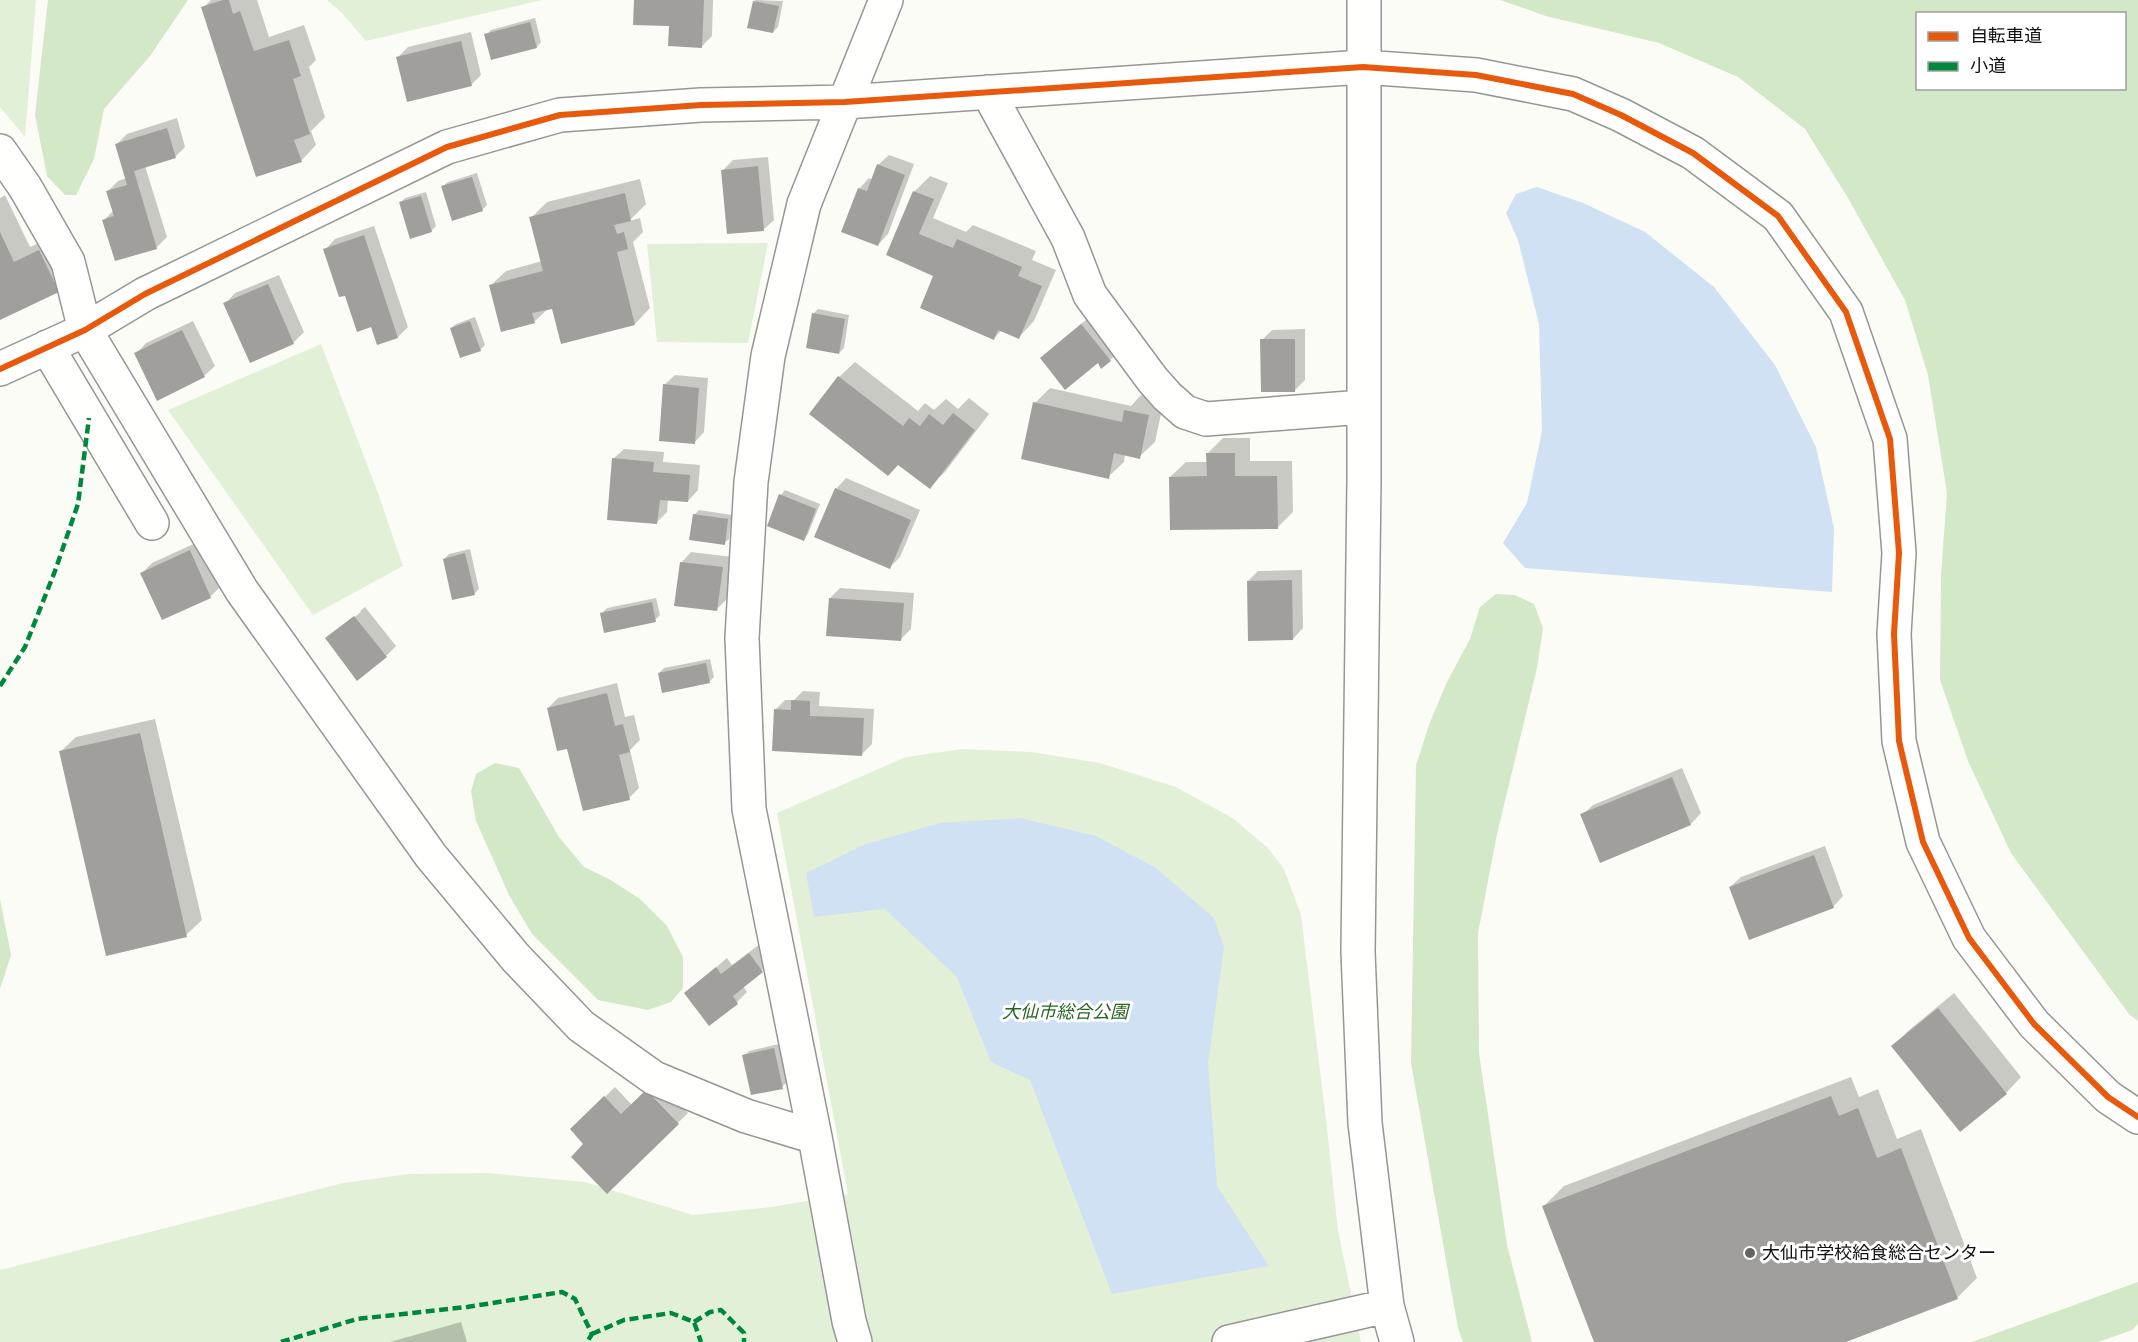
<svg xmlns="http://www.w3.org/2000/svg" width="2138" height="1342" font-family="Lora,'Noto Sans JP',serif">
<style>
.green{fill:#e3f0d8}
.forest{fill:#d2e8c7;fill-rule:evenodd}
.water{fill:#cfe1f3}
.shadow{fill:#0003}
.building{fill:#a09f9b}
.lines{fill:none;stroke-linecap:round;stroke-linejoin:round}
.minor-casing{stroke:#969694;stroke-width:36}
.minor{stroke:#fffffe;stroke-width:33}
.quiet{stroke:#00873e;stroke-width:4.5;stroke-dasharray:9 4.5;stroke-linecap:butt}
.cycleway-casing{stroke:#fff;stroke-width:10}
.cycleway{stroke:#e8590c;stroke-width:6}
.poi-dot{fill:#636360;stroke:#fff;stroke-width:2}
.labels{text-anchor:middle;stroke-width:6;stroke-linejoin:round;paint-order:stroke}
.park-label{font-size:18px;font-style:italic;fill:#286424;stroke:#fff}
.poi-label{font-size:18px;fill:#101010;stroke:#fff;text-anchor:start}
</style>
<rect width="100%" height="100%" fill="#fcfcf6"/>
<path class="green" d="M 0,0 L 36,0 L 25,137 L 0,107 Z
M 327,0 L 542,0 L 366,41 L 342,13 Z
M 768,243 L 748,343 L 657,342 L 647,244 Z
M 321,344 L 378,493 L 403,566 L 313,615 L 168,410 Z
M 963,749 L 1031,752 L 1100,763 L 1176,787 L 1234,819 L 1268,848 L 1284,869 L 1301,915 L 1327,1128 L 1338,1231 L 1361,1342 L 0,1342 L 0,1270 L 343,1183 L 409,1174 L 487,1173 L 585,1182 L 693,1215 L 771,1207 L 848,1194 L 777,813 L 906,757 Z"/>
<path class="forest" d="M 48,0 L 188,0 L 150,56 L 104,109 L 94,159 L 76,195 L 65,195 L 47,176 L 35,115 Z
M 1500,0 L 2138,0 L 2138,1021 L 2129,1014 L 2011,853 L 1968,761 L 1940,680 L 1941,575 L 1947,493 L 1928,375 L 1905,300 L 1848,198 L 1805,129 L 1738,77 L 1659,43 L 1546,16 ZM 1918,14 L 2124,14 L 2124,88 L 1918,88 Z
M 1496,594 L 1515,595 L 1534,604 L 1543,628 L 1537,668 L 1497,834 L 1478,933 L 1479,1053 L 1507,1245 L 1532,1342 L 1463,1342 L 1458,1328 L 1411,1063 L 1416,765 L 1429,725 L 1446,684 L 1470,639 L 1480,607 Z
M 495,763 L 519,768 L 559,837 L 584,867 L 609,879 L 640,899 L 667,926 L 683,957 L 683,988 L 671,1002 L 648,1010 L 598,1000 L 532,934 L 509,895 L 476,821 L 471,791 L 476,774 Z
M 0,899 L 11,955 L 0,989 Z
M 2138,1282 L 2138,1324 L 2132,1330 L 2098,1342 L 1972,1342 Z"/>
<path class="water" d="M 1537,187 L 1583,203 L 1645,232 L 1714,287 L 1775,365 L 1816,447 L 1834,528 L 1832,592 L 1525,568 L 1503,543 L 1527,503 L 1542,431 L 1539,324 L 1518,240 L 1506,213 L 1516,194 Z
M 1020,818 L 1096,836 L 1156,868 L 1214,918 L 1224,947 L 1208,1063 L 1217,1186 L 1269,1266 L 1112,1294 L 1030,1080 L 991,1062 L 957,977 L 885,909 L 814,917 L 806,873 L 866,844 L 940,823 Z"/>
<path class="shadow" d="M 211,0 L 257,0 L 269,37 L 304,25 L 316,60 L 309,67 L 325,117 L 311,131 L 316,145 L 301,161 L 203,8 Z
M 635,0 L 713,0 L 712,36 L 702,46 Z
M 756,0 L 783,1 L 778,27 L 773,32 L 754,1 Z
M 535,18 L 541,42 L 537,47 L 486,35 L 491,30 Z
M 471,32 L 481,75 L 471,85 L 397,58 L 408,47 Z
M 177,118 L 185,147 L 175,157 L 145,166 L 167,237 L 156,248 L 104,220 L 114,210 L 108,191 L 118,181 L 127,178 L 117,144 L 127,134 Z
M 889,155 L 914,164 L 888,234 L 878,245 L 859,189 L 869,178 L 873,180 L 878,165 Z
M 768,157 L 774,220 L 763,230 L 723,170 L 733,160 Z
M 477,173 L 487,205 L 482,210 L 443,186 L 448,182 Z
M 930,176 L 948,183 L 933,218 L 966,232 L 973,225 L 1036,251 L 1032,260 L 1056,270 L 1034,321 L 1019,337 L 1002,330 L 994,338 L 935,275 L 888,255 L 914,192 Z
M 640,179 L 646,204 L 629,221 L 640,218 L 643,232 L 633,242 L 650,308 L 635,324 L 553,307 L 549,308 L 534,322 L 490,286 L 506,271 L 542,261 L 531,218 L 547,202 Z
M 426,192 L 436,226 L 431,231 L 400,203 L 405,198 Z
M 5,195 L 30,247 L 54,236 L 58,291 L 0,319 L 0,198 Z
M 374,226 L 408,327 L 398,337 L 372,325 L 346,294 L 325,250 L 335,239 Z
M 279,275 L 304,332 L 293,343 L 225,304 L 235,293 Z
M 818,309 L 849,315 L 844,348 L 839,353 L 813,314 Z
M 1092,315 L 1121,350 L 1102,367 L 1099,360 L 1052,348 Z
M 475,317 L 485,345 L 480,350 L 451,328 L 456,324 Z
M 193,321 L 215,366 L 204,376 L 158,399 L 136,354 L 146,343 Z
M 1305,329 L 1305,380 L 1295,390 L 1262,340 L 1272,330 Z
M 855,362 L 918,411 L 925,403 L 934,410 L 946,399 L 958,409 L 969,398 L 989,414 L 945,472 L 929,487 L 839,377 Z
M 675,375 L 708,378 L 704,432 L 694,443 L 664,385 Z
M 1050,388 L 1131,406 L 1141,395 L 1164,400 L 1155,442 L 1139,457 L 1125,454 L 1124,462 L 1108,477 L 1035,403 Z
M 1223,438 L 1250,438 L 1250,461 L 1292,461 L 1293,512 L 1277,528 L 1170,477 L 1186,462 L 1208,462 L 1207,454 Z
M 624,449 L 664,452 L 663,462 L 700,465 L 698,490 L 688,501 L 668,499 L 667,512 L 657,522 L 613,459 Z
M 846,478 L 920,510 L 900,557 L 890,567 L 836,489 Z
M 785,490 L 820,504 L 808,534 L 804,539 L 781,495 Z
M 699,510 L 732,515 L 729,539 L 724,543 L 694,515 Z
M 200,541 L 221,586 L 210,597 L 163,618 L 142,573 L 152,563 Z
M 470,549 L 479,589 L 475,593 L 454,598 L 444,559 L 449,554 Z
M 691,552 L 732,557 L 727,599 L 717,609 L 681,563 Z
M 1302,570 L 1303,628 L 1293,639 L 1248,581 L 1258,571 Z
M 840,588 L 914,593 L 911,629 L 901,639 L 830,598 Z
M 656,598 L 660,615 L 655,620 L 602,613 L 607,608 Z
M 365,607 L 396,646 L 386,656 L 327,639 L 336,630 L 336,632 L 361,612 L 360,611 Z
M 710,659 L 714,677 L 709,682 L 659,673 L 664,668 Z
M 617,683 L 625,717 L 634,715 L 640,740 L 630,750 L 639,788 L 629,798 L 568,747 L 548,708 L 558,698 Z
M 803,691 L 820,692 L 819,706 L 874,709 L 872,744 L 862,754 L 775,710 L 785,700 L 794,700 Z
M 155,719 L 202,920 L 186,935 L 60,752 L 76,737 Z
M 1682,768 L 1701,813 L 1691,824 L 1601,861 L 1582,815 L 1593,805 Z
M 1825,846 L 1843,896 L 1833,907 L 1730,887 L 1741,877 Z
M 760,944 L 772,961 L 743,986 L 747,992 L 737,1002 L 709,1024 L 686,993 L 727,958 L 732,965 Z
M 1954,993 L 2021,1077 L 2006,1093 L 1893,1046 L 1908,1031 Z
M 779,1044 L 787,1082 L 782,1087 L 744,1056 L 749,1051 Z
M 1851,1077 L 1859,1097 L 1878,1089 L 1897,1139 L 1921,1129 L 1977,1278 L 1957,1298 L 1842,1342 L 1596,1342 L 1544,1206 L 1564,1186 Z
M 657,1081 L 688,1113 L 607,1192 L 585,1144 L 572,1130 L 615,1087 L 632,1105 Z
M 461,1322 L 467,1342 L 390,1342 Z"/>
<path class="building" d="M 223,0 L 229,0 L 233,14 L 240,11 L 254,51 L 289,40 L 301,76 L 293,79 L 310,134 L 294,140 L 302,162 L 256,177 L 201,7 Z
M 634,0 L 704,0 L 702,48 L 668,46 L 669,26 L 633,25 Z
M 753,1 L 779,6 L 773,33 L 747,28 Z
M 530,22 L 537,48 L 491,60 L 484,34 Z
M 461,41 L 472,86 L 407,102 L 396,57 Z
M 167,128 L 176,158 L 134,171 L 157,249 L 115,261 L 102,220 L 114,216 L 106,191 L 127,185 L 115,144 Z
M 877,164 L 905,175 L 878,246 L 841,232 L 858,188 L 867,191 Z
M 758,166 L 764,231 L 727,234 L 721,170 Z
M 472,177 L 483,211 L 452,221 L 441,186 Z
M 913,191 L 934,199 L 919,234 L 953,248 L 957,239 L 1022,267 L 1018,276 L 1042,286 L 1019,339 L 998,330 L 994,340 L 920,308 L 933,276 L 886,255 Z
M 625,193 L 631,221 L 614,225 L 617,234 L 624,232 L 628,249 L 617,252 L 635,325 L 561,344 L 552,309 L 532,313 L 535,323 L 501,332 L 489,285 L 543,271 L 529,217 Z
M 421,196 L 432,232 L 410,239 L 399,202 Z
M 0,232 L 14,262 L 39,250 L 59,292 L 0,320 Z
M 364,235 L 398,338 L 377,345 L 371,327 L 357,332 L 345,296 L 339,297 L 323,249 Z
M 268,284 L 294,344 L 250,363 L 223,303 Z
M 812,313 L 845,319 L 839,354 L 806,348 Z
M 470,321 L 481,351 L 460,358 L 450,328 Z
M 1081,324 L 1111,361 L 1101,369 L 1098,363 L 1065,390 L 1040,358 Z
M 182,330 L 205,377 L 157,401 L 134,353 Z
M 1260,339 L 1295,339 L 1295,392 L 1261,392 Z
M 838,376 L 903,426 L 909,418 L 920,426 L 929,414 L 943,425 L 953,413 L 975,430 L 930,489 L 898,465 L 888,476 L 809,414 Z
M 663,384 L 699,388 L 695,444 L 659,441 Z
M 1033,402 L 1122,422 L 1124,410 L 1149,415 L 1140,459 L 1114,453 L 1109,479 L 1021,459 Z
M 1206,453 L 1235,453 L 1235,476 L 1277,476 L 1278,529 L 1170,530 L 1169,477 L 1207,476 Z
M 612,458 L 654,462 L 653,472 L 690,475 L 688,502 L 660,500 L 657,524 L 607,520 Z
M 835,488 L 911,520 L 890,569 L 814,537 Z
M 779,494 L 816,509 L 804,541 L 767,526 Z
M 693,514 L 728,519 L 725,545 L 689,540 Z
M 190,550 L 211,598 L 162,620 L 140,573 Z
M 465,553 L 475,595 L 452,600 L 443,559 Z
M 680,562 L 723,567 L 717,611 L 674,606 Z
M 1292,580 L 1293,640 L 1248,641 L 1247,581 Z
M 829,598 L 904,603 L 901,641 L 826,636 Z
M 652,602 L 656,622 L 604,633 L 600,613 Z
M 354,616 L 387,657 L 357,681 L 325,638 Z
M 706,663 L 710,683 L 662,693 L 658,673 Z
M 607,693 L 615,726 L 623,724 L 630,752 L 619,755 L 630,800 L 583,811 L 567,749 L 557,751 L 547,708 Z
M 791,700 L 810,701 L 810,716 L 864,718 L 862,756 L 772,751 L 774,709 L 791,710 Z
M 140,733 L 187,937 L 106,956 L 59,751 Z
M 1672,777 L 1691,825 L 1600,863 L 1580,814 Z
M 1814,855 L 1834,908 L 1749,940 L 1729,887 Z
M 749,953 L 763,972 L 733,996 L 738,1004 L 709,1026 L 684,993 L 716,967 L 721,974 Z
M 1938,1008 L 2007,1094 L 1960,1132 L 1891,1046 Z
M 774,1048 L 783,1089 L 751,1095 L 742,1055 Z
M 646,1090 L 679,1124 L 607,1194 L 571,1157 L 583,1144 L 570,1129 L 604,1096 L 621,1114 Z
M 1831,1096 L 1839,1116 L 1858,1108 L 1877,1158 L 1901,1148 L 1958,1299 L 1846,1342 L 1594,1342 L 1542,1206 Z"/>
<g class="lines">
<defs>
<path id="minor" d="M 1364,0 L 1364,480 L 1358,952 L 1365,1123 L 1387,1306 L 1397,1342
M 988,92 L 1068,238 L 1090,295 L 1152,379 L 1167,396 L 1185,412 L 1206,419 L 1363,407
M 0,151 L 25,187 L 68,262 L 85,330 L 242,591 L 431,856 L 516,958 L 581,1026 L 654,1078 L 746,1116 L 815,1137
M 47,347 L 152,523
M 0,369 L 85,330 L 145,294 L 447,147 L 560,115 L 701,105 L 845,102 L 1363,67 L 1476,75 L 1573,94 L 1621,115 L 1693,153 L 1778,216 L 1846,312 L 1890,439 L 1899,553 L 1894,634 L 1899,741 L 1923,842 L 1969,938 L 2034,1024 L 2108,1097 L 2138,1117
M 855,1342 L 849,1321 L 815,1137 L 749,809 L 742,638 L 751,482 L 768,356 L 804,204 L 886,0
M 1229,1342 L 1387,1306"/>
</defs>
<use href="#minor" class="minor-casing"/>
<use href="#minor" class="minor"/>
<path class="quiet" d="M 0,686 L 25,647 L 55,571 L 78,504 L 89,418
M 694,1322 L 710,1312 L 721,1310 L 744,1333 L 744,1342
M 592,1334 L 624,1320 L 671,1313 L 694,1322 L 701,1342
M 281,1342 L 357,1319 L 467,1307 L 562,1292 L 575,1299 L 592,1334 L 587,1342"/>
<defs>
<path id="cycleway" d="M 0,369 L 85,330 L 145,294 L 447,147 L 560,115 L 701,105 L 845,102 L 1363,67 L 1476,75 L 1573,94 L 1621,115 L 1693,153 L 1778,216 L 1846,312 L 1890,439 L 1899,553 L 1894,634 L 1899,741 L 1923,842 L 1969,938 L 2034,1024 L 2108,1097 L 2138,1117"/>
</defs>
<use href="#cycleway" class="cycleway-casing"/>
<use href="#cycleway" class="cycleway"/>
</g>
<circle class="poi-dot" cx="1750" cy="1253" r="6"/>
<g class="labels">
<g class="park-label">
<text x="1065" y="1018">大仙市総合公園</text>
</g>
<g class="poi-label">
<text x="1762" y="1259">大仙市学校給食総合センター</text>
</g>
</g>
<rect x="1916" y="12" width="210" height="78" fill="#ffffff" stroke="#9f9f9f" stroke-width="1.5"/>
<rect x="1928" y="32" width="30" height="9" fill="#e8590c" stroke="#9f9f9f" stroke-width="1.5"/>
<text x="1970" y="42" font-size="18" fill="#101010">自転車道</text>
<rect x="1928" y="62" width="30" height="9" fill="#00873e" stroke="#9f9f9f" stroke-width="1.5"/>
<text x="1970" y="72" font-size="18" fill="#101010">小道</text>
</svg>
